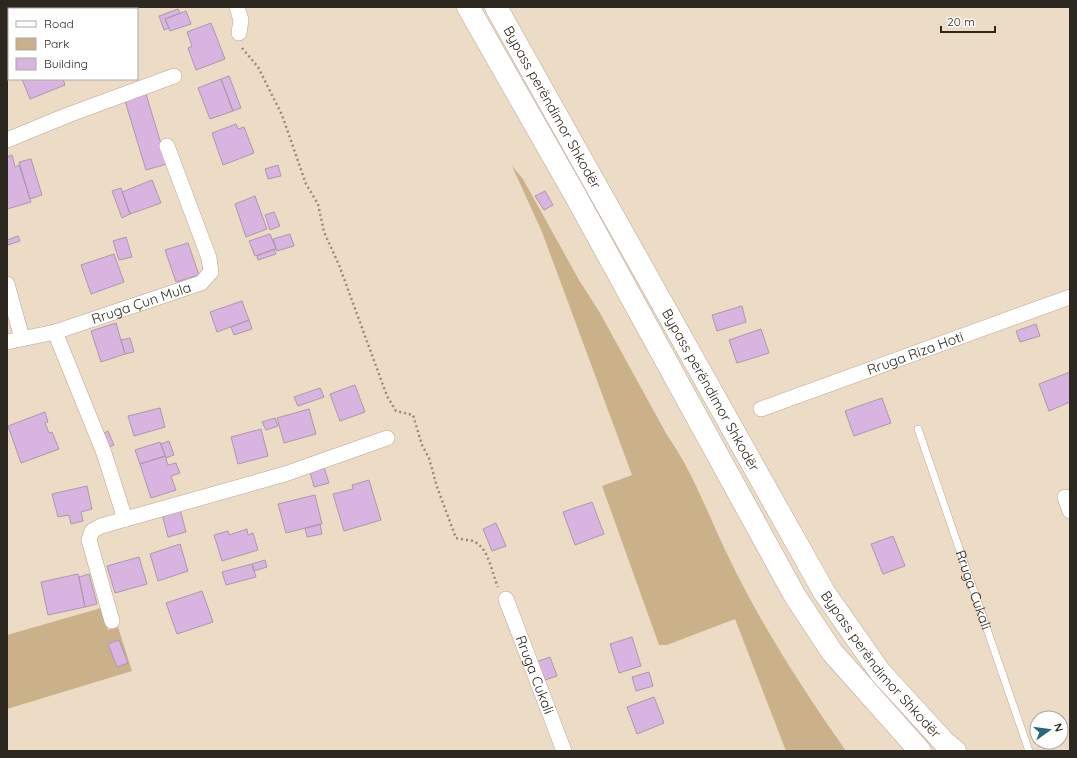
<svg xmlns="http://www.w3.org/2000/svg" width="1077" height="758" font-family="Quicksand,sans-serif">
<style>
.green{fill:#cbb18a}
.building{fill:#dab4e0;stroke:#aa98ac}
.lines{fill:none;stroke-linecap:round;stroke-linejoin:round}
.service-casing{stroke:#b6a791;stroke-width:8}
.minor-casing{stroke:#b6a791;stroke-width:16}
.trunk-casing{stroke:#b6a791;stroke-width:23}
.path{stroke:#968b7b;stroke-width:2.5;stroke-dasharray:2 3;stroke-linecap:butt}
.service{stroke:#fff;stroke-width:7}
.minor{stroke:#fff;stroke-width:15}
.trunk{stroke:#fff;stroke-width:22}
.labels{text-anchor:middle;stroke-width:4;stroke-linejoin:round;paint-order:stroke}
.street-label{font-size:14px;fill:#2d281f;stroke:#fff}
</style>
<rect width="100%" height="100%" fill="#ecdcc6"/>
<path class="green" d="M 512,166 L 523,179 L 579,280 L 600,313 L 667,435 C 694,473 710,520 731,562 C 763,628 804,691 846,751 L 786,751 L 735,619 L 667,645 L 659,645 L 602,486 L 632,475 L 542,232 Z
M 101,608 L 108,630 L 118,627 L 132,671 L 7,709 L 7,635 Z"/>
<path class="building" d="M 178,9 L 180,13 L 165,19 L 169,28 L 164,30 L 159,16 Z
M 186,11 L 191,24 L 170,31 L 165,19 Z
M 211,23 L 225,59 L 196,70 L 188,48 L 192,46 L 187,32 Z
M 229,76 L 241,108 L 233,111 L 221,79 Z
M 22,79 L 63,79 L 65,85 L 30,99 Z
M 221,79 L 233,111 L 210,119 L 198,88 Z
M 146,94 L 167,164 L 146,170 L 125,101 Z
M 236,124 L 238,129 L 244,127 L 254,153 L 223,165 L 212,133 Z
M 12,155 L 15,167 L 19,165 L 31,202 L 7,209 L 7,157 Z
M 31,159 L 42,195 L 30,199 L 19,162 Z
M 278,165 L 281,176 L 268,179 L 265,169 Z
M 152,180 L 161,203 L 130,214 L 122,192 Z
M 121,188 L 130,214 L 122,218 L 112,191 Z
M 545,191 L 553,205 L 544,210 L 535,196 Z
M 255,196 L 267,229 L 246,237 L 235,204 Z
M 274,212 L 280,226 L 270,230 L 265,215 Z
M 270,234 L 276,249 L 255,256 L 249,241 Z
M 290,234 L 294,246 L 277,251 L 273,239 Z
M 18,236 L 20,241 L 8,245 L 7,240 Z
M 126,237 L 132,257 L 119,260 L 113,241 Z
M 188,243 L 199,275 L 176,282 L 165,250 Z
M 274,249 L 276,254 L 258,260 L 257,256 Z
M 114,254 L 124,282 L 91,294 L 81,265 Z
M 242,301 L 249,320 L 217,332 L 210,312 Z
M 742,306 L 746,322 L 717,331 L 712,315 Z
M 249,320 L 252,329 L 234,335 L 231,327 Z
M 116,323 L 125,354 L 101,362 L 91,331 Z
M 1036,324 L 1040,336 L 1020,342 L 1016,331 Z
M 761,329 L 769,353 L 737,363 L 729,340 Z
M 130,338 L 134,352 L 125,354 L 121,340 Z
M 1070,372 L 1070,402 L 1049,411 L 1039,384 Z
M 355,385 L 365,412 L 340,421 L 330,394 Z
M 320,388 L 324,397 L 298,406 L 294,397 Z
M 882,398 L 891,423 L 854,436 L 845,411 Z
M 160,408 L 165,427 L 134,436 L 128,416 Z
M 309,409 L 316,434 L 284,443 L 277,418 Z
M 45,412 L 48,422 L 45,423 L 49,433 L 52,432 L 59,449 L 21,463 L 8,426 Z
M 275,418 L 278,426 L 266,430 L 262,422 Z
M 261,429 L 268,456 L 238,464 L 231,437 Z
M 108,431 L 114,445 L 104,449 L 98,436 Z
M 169,441 L 174,455 L 166,458 L 161,444 Z
M 160,442 L 165,456 L 140,464 L 135,450 Z
M 165,456 L 168,465 L 176,463 L 180,473 L 171,476 L 176,490 L 151,498 L 140,464 Z
M 323,464 L 329,483 L 314,487 L 309,468 Z
M 369,480 L 381,520 L 344,531 L 333,494 L 353,489 L 352,485 Z
M 87,486 L 92,509 L 81,512 L 83,521 L 71,524 L 69,515 L 58,517 L 52,494 Z
M 315,495 L 322,524 L 286,533 L 278,504 Z
M 592,502 L 604,534 L 575,545 L 563,512 Z
M 180,509 L 186,532 L 168,537 L 162,514 Z
M 496,523 L 506,546 L 492,551 L 483,529 Z
M 320,524 L 322,534 L 307,537 L 305,528 Z
M 247,529 L 248,535 L 253,533 L 258,550 L 222,561 L 214,535 L 228,531 L 229,535 Z
M 893,536 L 905,566 L 883,574 L 871,544 Z
M 180,544 L 188,571 L 158,581 L 150,554 Z
M 139,557 L 147,584 L 115,593 L 107,566 Z
M 265,560 L 267,567 L 254,571 L 252,564 Z
M 252,564 L 256,577 L 226,585 L 222,572 Z
M 78,574 L 85,607 L 48,615 L 41,582 Z
M 89,574 L 97,604 L 85,607 L 79,577 Z
M 202,591 L 213,622 L 177,634 L 166,603 Z
M 632,637 L 641,666 L 619,673 L 610,644 Z
M 119,640 L 128,663 L 117,667 L 108,644 Z
M 550,657 L 557,676 L 542,681 L 536,662 Z
M 649,672 L 653,686 L 636,691 L 632,677 Z
M 654,697 L 664,723 L 637,734 L 627,707 Z"/>
<g class="lines">
<defs>
<g id="service">
<path id="s1" d="M 918,429 L 1029,751"/>
</g>
<g id="minor">
<path d="M 237,7 L 241,20 L 239,33"/>
<path d="M 7,140 L 68,115 L 174,76"/>
<path d="M 7,284 L 22,338"/>
<path d="M 55,332 L 104,453 L 125,519"/>
<path id="s2" d="M 7,342 L 55,332 L 201,283 L 211,272 L 209,258 L 167,146"/>
<path id="s3" d="M 761,409 L 1070,297"/>
<path d="M 1065,497 L 1070,511"/>
<path id="s4" d="M 506,599 L 564,751"/>
<path d="M 112,621 L 89,540 L 92,531 L 101,526 L 285,474 L 387,438"/>
</g>
<g id="trunk">
<path d="M 468,7 L 574,193 L 795,596 L 832,652 L 920,751"/>
<path id="s5" d="M 496,7 L 824,592 L 880,672 L 944,742 L 955,751"/>
</g>
</defs>
<use href="#service" class="service-casing"/>
<use href="#minor" class="minor-casing"/>
<use href="#trunk" class="trunk-casing"/>
<path class="path" d="M 242,48 L 258,67 L 282,115 L 306,184 L 318,204 L 324,232 L 339,265 L 387,396 L 396,411 L 413,415 L 422,445 L 429,458 L 437,487 L 456,538 C 462,540 470,539 475,542 C 489,549 492,574 498,587"/>
<use href="#service" class="service"/>
<use href="#minor" class="minor"/>
<use href="#trunk" class="trunk"/>
</g>
<g class="labels">
<g class="street-label">
<text dy="5" stroke="none"><textPath href="#s5" startOffset="115">Bypass perëndimor Shkodër</textPath></text>
<text dy="5" stroke="none"><textPath href="#s2" startOffset="140">Rruga Çun Mula</textPath></text>
<text dy="5" stroke="none"><textPath href="#s3" startOffset="164">Rruga Riza Hoti</textPath></text>
<text dy="5" stroke="none"><textPath href="#s5" startOffset="439">Bypass perëndimor Shkodër</textPath></text>
<text dy="5" stroke="none"><textPath href="#s1" startOffset="170">Rruga Cukali</textPath></text>
<text dy="5" stroke="none"><textPath href="#s5" startOffset="763">Bypass perëndimor Shkodër</textPath></text>
<text dy="5" stroke="none"><textPath href="#s4" startOffset="81">Rruga Cukali</textPath></text>
</g>
</g>
<rect width="1077" height="758" fill="none" stroke="#2d281f" stroke-width="16"/>
<rect x="8" y="8" width="130" height="72" fill="#ffffff" stroke="#aba9a5"/>
<rect x="16" y="21" width="20" height="6" fill="#ffffff" stroke="#aba9a5"/>
<text x="44" y="28" font-size="12" fill="#2d281f">Road</text>
<rect x="16" y="38" width="20" height="12" fill="#cbb18a" stroke="#aba9a5"/>
<text x="44" y="48" font-size="12" fill="#2d281f">Park</text>
<rect x="16" y="58" width="20" height="12" fill="#dab4e0" stroke="#aba9a5"/>
<text x="44" y="68" font-size="12" fill="#2d281f">Building</text>
<g transform="translate(1049 730) rotate(76)"><circle r="19" fill="#ffffff" stroke="#aba9a5"/>
<path d="M0-3L7 15L0 10L-7 15Z" fill="#26687b"/>
<text y="-6" font-size="11" font-weight="bold" text-anchor="middle" fill="#2d281f">N</text>
</g>
<path d="M941 26v6h54v-6" fill="none" stroke="#2d281f" stroke-width="2"/>
<text x="947" y="26" font-size="12" fill="#2d281f" stroke="#ffffff" stroke-width="3" paint-order="stroke">20 m</text>
</svg>
